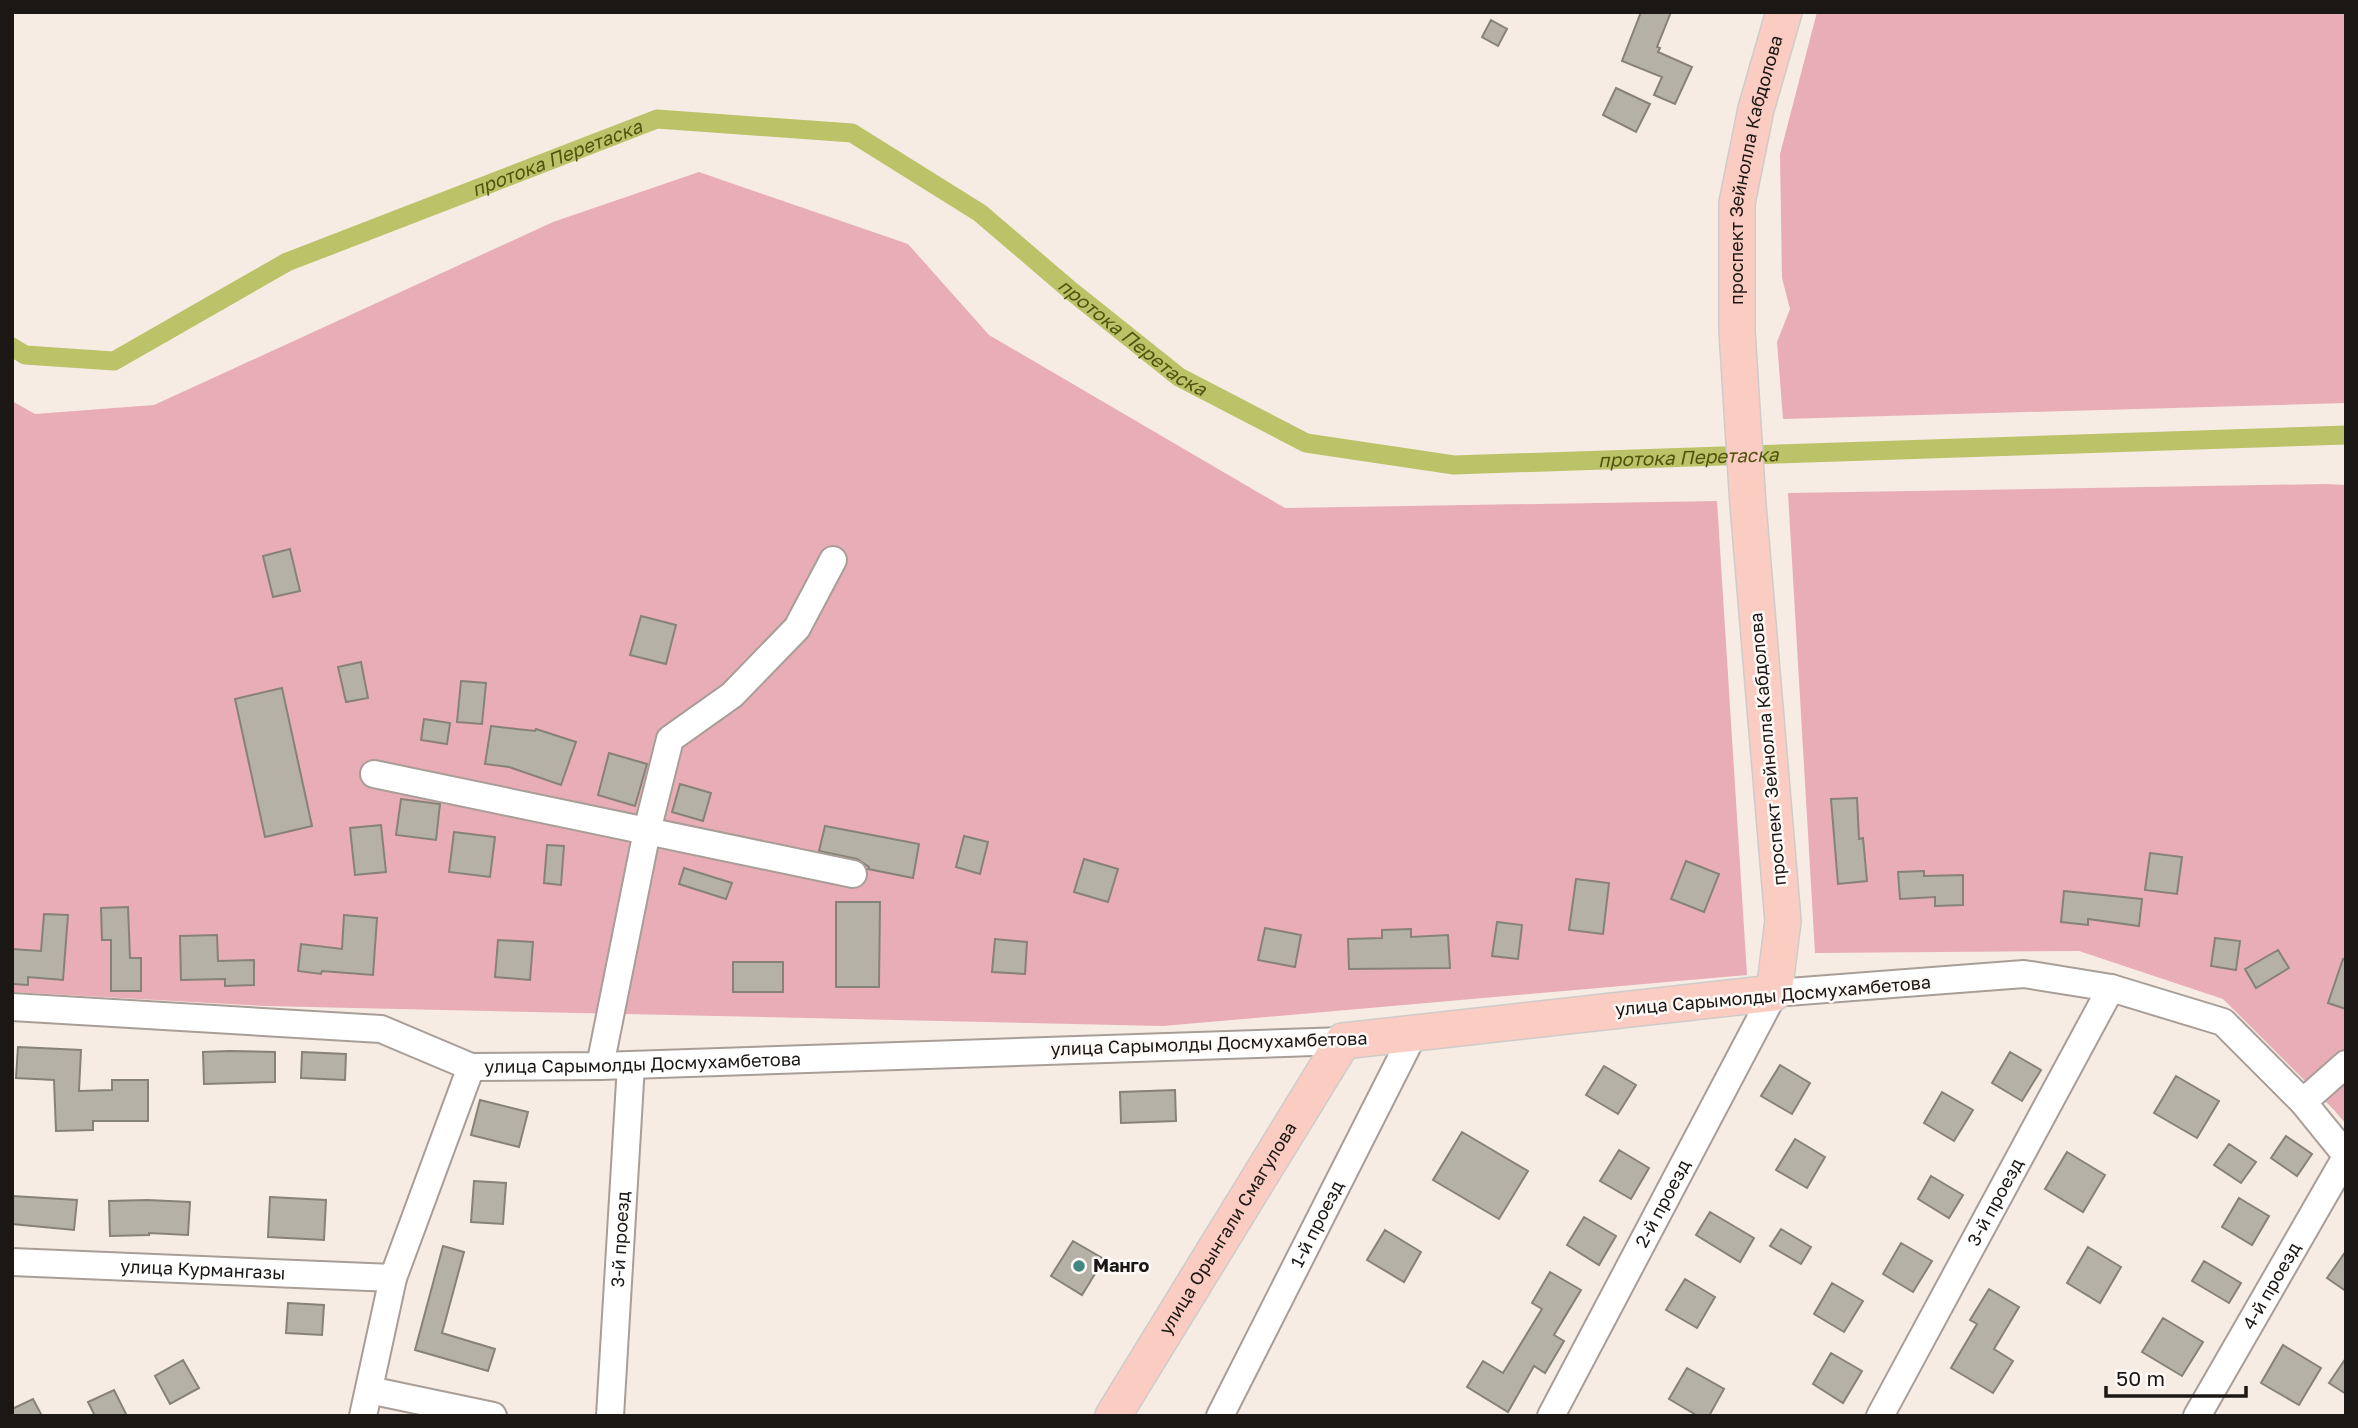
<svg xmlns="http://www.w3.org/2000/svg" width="2358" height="1428" font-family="'Golos Text',sans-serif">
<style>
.green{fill:#e9adb7}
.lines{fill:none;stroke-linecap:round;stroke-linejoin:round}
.canal{stroke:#bbc267;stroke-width:19}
.building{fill:#b6b1a7;stroke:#878278;stroke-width:2}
.minor-casing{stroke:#a89e97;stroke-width:30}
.major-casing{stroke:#cdcccb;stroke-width:38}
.minor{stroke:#fff;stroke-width:26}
.major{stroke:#fbccc1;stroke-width:35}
.poi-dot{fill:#408783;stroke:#fffaf7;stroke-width:2.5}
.labels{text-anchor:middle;stroke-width:5;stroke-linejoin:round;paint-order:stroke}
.street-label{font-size:18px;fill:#1b1714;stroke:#fffaf7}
.poi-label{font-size:18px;font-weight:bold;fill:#1b1714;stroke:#fffaf7;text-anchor:start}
.water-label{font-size:19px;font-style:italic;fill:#50530e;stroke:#fffaf7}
</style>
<rect width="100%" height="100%" fill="#f6ece4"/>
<path class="green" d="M 1817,12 L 2346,12 L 2346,403 L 1783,419 L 1777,342 L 1790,309 L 1782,278 L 1780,154 Z
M 699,172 L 908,244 L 989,335 L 1285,508 L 1717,501 L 1747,975 L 1163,1026 L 265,1006 L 12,992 L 12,401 L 35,414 L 154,405 L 553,222 Z
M 2325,484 L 2346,485 L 2346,1124 L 2334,1110 L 2223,999 L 2079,951 L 1815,953 L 1788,493 Z"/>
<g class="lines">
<path class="canal" id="s1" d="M 12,347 L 25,355 L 114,361 L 287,262 L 657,119 L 852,133 L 980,213 L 1070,290 L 1179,377 L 1306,443 L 1454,465 L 2346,435"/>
</g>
<path class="building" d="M 1641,12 L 1671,12 L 1657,47 L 1660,48 L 1658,52 L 1692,67 L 1675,104 L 1654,95 L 1662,77 L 1622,61 Z
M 1491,20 L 1507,29 L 1498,46 L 1482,37 Z
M 1616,88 L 1650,104 L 1636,132 L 1603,115 Z
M 290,549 L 300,591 L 273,597 L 263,556 Z
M 641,616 L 676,625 L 666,664 L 630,655 Z
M 361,662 L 368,698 L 346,702 L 338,667 Z
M 461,681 L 486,683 L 482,724 L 457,722 Z
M 282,688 L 312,826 L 265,837 L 235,699 Z
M 424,719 L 450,723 L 447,744 L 421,740 Z
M 491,726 L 535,731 L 536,729 L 576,742 L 561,785 L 509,767 L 485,764 Z
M 609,753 L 647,764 L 635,806 L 598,795 Z
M 680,784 L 711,793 L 703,821 L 672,812 Z
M 1857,798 L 1859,839 L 1863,838 L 1867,881 L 1838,884 L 1831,799 Z
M 401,799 L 440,804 L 436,840 L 396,835 Z
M 381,825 L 386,872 L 355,875 L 350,828 Z
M 825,826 L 919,844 L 913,878 L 868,869 L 869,867 L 857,859 L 819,851 Z
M 454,832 L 495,837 L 490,877 L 449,872 Z
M 964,836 L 988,842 L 980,874 L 956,867 Z
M 547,845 L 564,846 L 561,885 L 544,883 Z
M 2150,853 L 2182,857 L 2177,894 L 2145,890 Z
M 1084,859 L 1118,869 L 1108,902 L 1074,892 Z
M 1686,861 L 1719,874 L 1704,912 L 1671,899 Z
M 684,868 L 732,883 L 726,899 L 679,884 Z
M 1924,871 L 1924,876 L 1963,875 L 1963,905 L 1935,906 L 1935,897 L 1900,899 L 1898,872 Z
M 1576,879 L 1609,883 L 1603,934 L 1569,930 Z
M 2064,891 L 2142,899 L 2139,926 L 2088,919 L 2088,925 L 2061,922 Z
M 836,902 L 880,902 L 879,987 L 836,987 Z
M 128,907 L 130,958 L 141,958 L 141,991 L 111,991 L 111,940 L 102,940 L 101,908 Z
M 44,914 L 68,915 L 63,980 L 28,977 L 28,985 L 12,984 L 12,949 L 41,951 Z
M 344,915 L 377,918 L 373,975 L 322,971 L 321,974 L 298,971 L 301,944 L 342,949 Z
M 1497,922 L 1522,925 L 1518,959 L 1492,956 Z
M 1265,928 L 1301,935 L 1295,967 L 1258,960 Z
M 1411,929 L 1411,937 L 1448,935 L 1450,968 L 1349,969 L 1348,939 L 1382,938 L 1382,930 Z
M 217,935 L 218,961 L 254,960 L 254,985 L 225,986 L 225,979 L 181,980 L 180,936 Z
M 2215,938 L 2240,941 L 2236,970 L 2211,966 Z
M 995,939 L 1027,942 L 1025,974 L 992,972 Z
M 498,940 L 533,942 L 530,980 L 495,977 Z
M 2278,950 L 2289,968 L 2256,988 L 2245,969 Z
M 2343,959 L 2346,960 L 2346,1009 L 2328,1003 Z
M 733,962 L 783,962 L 783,992 L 733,992 Z
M 18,1047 L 81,1050 L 79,1091 L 112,1090 L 112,1080 L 148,1080 L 148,1121 L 93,1121 L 93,1130 L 56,1131 L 54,1080 L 16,1078 Z
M 229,1051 L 275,1052 L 275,1082 L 204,1084 L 203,1052 Z
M 302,1052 L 346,1054 L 345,1080 L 301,1078 Z
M 2010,1052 L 2041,1070 L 2022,1101 L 1992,1083 Z
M 1780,1065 L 1810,1083 L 1792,1114 L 1761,1096 Z
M 1604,1066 L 1636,1085 L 1618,1114 L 1586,1095 Z
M 2176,1076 L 2219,1101 L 2197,1138 L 2154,1113 Z
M 1175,1090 L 1176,1121 L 1121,1123 L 1120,1092 Z
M 1942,1092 L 1973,1110 L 1954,1141 L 1924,1123 Z
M 480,1100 L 528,1112 L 519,1147 L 471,1135 Z
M 1462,1132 L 1528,1171 L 1499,1219 L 1433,1180 Z
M 2286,1136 L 2312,1154 L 2297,1176 L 2271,1158 Z
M 1795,1139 L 1825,1157 L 1807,1188 L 1776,1170 Z
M 2229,1144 L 2256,1162 L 2241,1183 L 2214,1165 Z
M 1619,1150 L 1649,1168 L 1631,1199 L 1600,1181 Z
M 2067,1152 L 2105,1175 L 2083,1212 L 2045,1189 Z
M 1931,1176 L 1963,1195 L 1949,1218 L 1918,1199 Z
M 474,1181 L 506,1183 L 503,1224 L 471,1222 Z
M 12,1196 L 77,1200 L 74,1230 L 12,1224 Z
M 270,1197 L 326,1200 L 324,1240 L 268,1237 Z
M 2239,1198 L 2269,1216 L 2252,1245 L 2222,1227 Z
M 147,1200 L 190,1202 L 188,1235 L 149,1233 L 149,1235 L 110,1236 L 109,1201 Z
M 1710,1212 L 1754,1238 L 1740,1262 L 1696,1235 Z
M 1584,1217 L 1616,1236 L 1599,1265 L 1567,1245 Z
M 1781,1229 L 1811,1247 L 1801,1264 L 1770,1246 Z
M 1385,1230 L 1421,1252 L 1404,1282 L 1367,1260 Z
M 1073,1241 L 1104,1259 L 1082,1295 L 1051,1276 Z
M 1901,1243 L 1932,1261 L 1913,1292 L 1883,1274 Z
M 443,1246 L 464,1252 L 442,1333 L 495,1349 L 488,1371 L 415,1350 Z
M 2088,1247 L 2121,1267 L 2100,1303 L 2067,1283 Z
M 2346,1251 L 2346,1291 L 2327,1278 Z
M 2204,1261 L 2241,1283 L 2229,1303 L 2192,1281 Z
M 1550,1272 L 1581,1290 L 1554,1335 L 1564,1341 L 1545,1373 L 1534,1366 L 1508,1412 L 1467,1387 L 1483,1361 L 1503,1373 L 1542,1309 L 1532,1303 Z
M 1685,1279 L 1715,1297 L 1697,1328 L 1666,1310 Z
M 1832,1283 L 1863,1301 L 1844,1332 L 1814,1314 Z
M 1989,1289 L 2019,1307 L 1994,1349 L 2013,1361 L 1993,1393 L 1951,1368 L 1977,1324 L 1970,1320 Z
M 288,1303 L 324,1305 L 322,1335 L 286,1333 Z
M 2163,1318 L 2203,1342 L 2182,1376 L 2142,1352 Z
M 2283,1345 L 2321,1368 L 2299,1405 L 2261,1383 Z
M 1831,1353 L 1862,1371 L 1843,1403 L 1813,1384 Z
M 2346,1358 L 2346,1394 L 2329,1383 Z
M 183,1360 L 199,1388 L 170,1404 L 155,1376 Z
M 1687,1368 L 1724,1389 L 1709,1416 L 1698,1416 L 1669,1399 Z
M 114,1390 L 127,1416 L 95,1416 L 88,1402 Z
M 33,1399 L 42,1416 L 12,1416 L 12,1409 Z"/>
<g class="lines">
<defs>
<g id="minor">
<path d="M 374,774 L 853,874"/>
<path id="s2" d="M 12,1007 L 381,1029 L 471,1067 L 600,1066 L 1343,1041"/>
<path d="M 600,1066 L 647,831 L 670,739 L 732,695 L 797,628 L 833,560"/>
<path d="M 2303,1102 L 2346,1064"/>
<path id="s3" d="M 12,1262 L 393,1278"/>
<path d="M 369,1390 L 493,1416"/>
<path d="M 363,1416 L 393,1278 L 471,1067"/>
<path id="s4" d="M 610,1416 L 631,1065"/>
<path id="s5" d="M 1220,1416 L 1414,1033"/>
<path id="s6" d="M 1551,1416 L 1774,993 L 2024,974 L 2111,988 L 2223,1022 L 2303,1102 L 2346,1155"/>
<path id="s7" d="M 1880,1416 L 2111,988"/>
<path id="s8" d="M 2197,1416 L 2346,1157"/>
</g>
<g id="major">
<path id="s9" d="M 1113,1416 L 1343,1041 L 1774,993 L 1783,921 L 1748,505 L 1737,331 L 1737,203 L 1756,109 L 1784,12"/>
</g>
</defs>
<use href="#minor" class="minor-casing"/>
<use href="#major" class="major-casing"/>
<use href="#minor" class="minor"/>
<use href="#major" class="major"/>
</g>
<circle class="poi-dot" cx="1079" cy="1266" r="7"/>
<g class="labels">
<g class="street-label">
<text dy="6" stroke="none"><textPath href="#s9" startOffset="1701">проспект Зейнолла Кабдолова</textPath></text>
<text transform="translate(1768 749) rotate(-95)" y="6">проспект Зейнолла Кабдолова</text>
<text transform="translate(1773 996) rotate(-5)" y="6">улица Сарымолды Досмухамбетова</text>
<text transform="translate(1209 1044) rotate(-2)" y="6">улица Сарымолды Досмухамбетова</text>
<text dy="6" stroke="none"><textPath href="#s2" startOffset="639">улица Сарымолды Досмухамбетова</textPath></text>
<text dy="6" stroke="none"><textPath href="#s7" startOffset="243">3-й проезд</textPath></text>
<text dy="6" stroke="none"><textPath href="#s6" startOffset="240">2-й проезд</textPath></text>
<text dy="6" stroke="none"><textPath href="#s5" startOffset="215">1-й проезд</textPath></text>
<text dy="6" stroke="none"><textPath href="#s9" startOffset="220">улица Орынгали Смагулова</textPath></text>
<text dy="6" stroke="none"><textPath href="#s4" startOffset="177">3-й проезд</textPath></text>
<text dy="6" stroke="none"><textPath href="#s3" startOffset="191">улица Курмангазы</textPath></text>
<text dy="6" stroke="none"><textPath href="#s8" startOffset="150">4-й проезд</textPath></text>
</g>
<g class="poi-label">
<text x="1093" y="1272">Манго</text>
</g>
<g class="water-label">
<text dy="7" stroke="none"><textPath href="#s1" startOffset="593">протока Перетаска</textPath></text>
<text dy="7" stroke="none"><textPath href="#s1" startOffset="1244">протока Перетаска</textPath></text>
<text dy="7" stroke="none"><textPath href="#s1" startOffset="1832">протока Перетаска</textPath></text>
</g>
</g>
<rect width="2358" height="1428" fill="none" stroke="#1b1714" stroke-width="28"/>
<path d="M2106 1386v10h140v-10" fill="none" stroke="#1b1714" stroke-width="3.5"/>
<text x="2116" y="1386" font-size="21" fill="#1b1714" stroke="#fffaf7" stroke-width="5" paint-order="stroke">50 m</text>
</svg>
